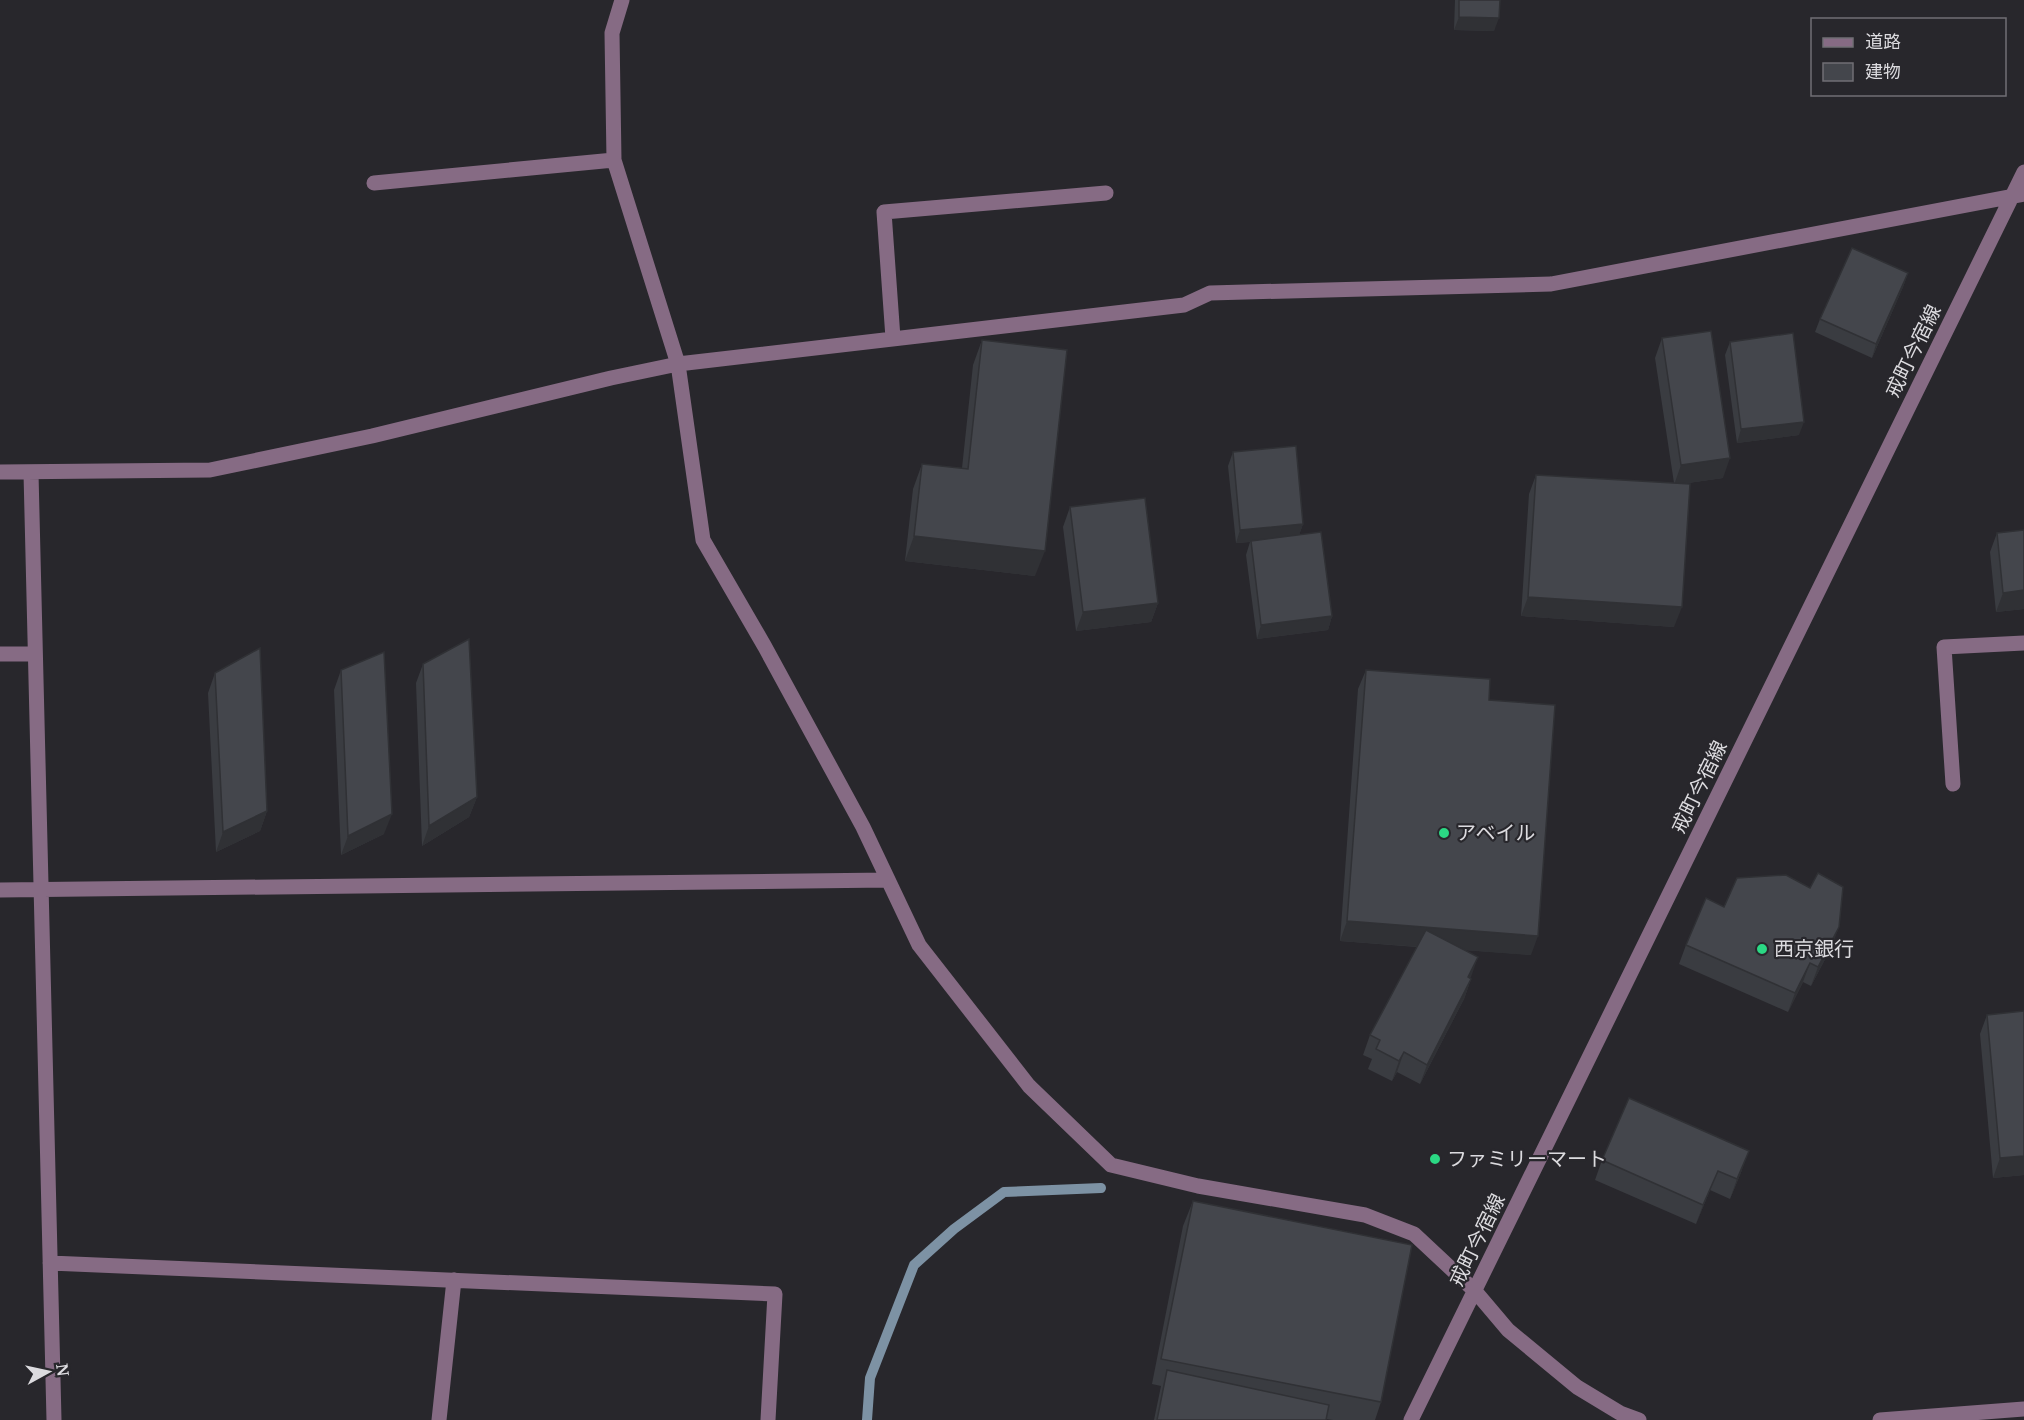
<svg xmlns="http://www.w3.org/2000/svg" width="2024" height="1420" font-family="'Noto Serif','Noto Sans JP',serif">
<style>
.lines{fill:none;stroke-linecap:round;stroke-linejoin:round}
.stream{stroke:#7d92a4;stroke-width:10}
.minor{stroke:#866b84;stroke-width:15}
.wall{fill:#3a3c41}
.shaded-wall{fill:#303135}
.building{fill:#44464c;stroke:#303135;stroke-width:1.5}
.poi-dot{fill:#2bd884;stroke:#28272c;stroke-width:2}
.labels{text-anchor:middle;stroke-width:4.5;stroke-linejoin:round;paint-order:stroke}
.street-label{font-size:20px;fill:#dcdbdf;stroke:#28272c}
.poi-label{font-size:20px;fill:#dcdbdf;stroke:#28272c;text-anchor:start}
</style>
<rect width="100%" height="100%" fill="#28272c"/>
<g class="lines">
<path class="stream" d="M 867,1420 L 870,1378 L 914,1265 L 954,1229 L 1004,1192 L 1101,1188"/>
<path class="minor" d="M 622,0 L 612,33 L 614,160 L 678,364 L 703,540 L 765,647 L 863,827 L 919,945 L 1029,1086 L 1111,1165 L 1198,1186 L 1365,1215 L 1414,1234 L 1475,1291 L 1508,1330 L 1577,1387 L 1620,1413 L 1639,1420
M 374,183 L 614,160
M 893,338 L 884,212 L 1106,193
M 0,472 L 210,470 L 372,436 L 611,378 L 678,364 L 1184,305 L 1210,293 L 1551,284 L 2024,194
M 31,473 L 54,1420
M 0,654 L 35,654
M 1953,784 L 1944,647 L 2024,643
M 0,890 L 888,880
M 50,1263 L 775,1294 L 768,1420
M 439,1420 L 454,1280
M 1411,1420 L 2024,172
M 1880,1420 L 2024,1409"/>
</g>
<path class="wall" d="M 1455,0 L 1500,0 L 1494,31 L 1454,30 Z
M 1908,273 L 1903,287 L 1872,358 L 1815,332 L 1820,319 Z
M 1662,338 L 1723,478 L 1681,484 L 1674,627 L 1521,616 L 1529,494 L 1536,475 L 1674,483 L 1655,358 Z
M 982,340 L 1035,576 L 905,561 L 913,489 L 922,464 L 962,468 L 973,365 Z
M 1730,342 L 1799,435 L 1737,443 L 1725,355 Z
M 1233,452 L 1303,524 L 1299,535 L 1332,616 L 1328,630 L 1257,639 L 1246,555 L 1250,542 L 1236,543 L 1228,466 Z
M 1070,507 L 1158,603 L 1151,622 L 1076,631 L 1063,527 Z
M 2024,530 L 2024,609 L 1996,612 L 1990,552 L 1997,533 Z
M 423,664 L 477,797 L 469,817 L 422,846 L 416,683 Z
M 341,670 L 384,834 L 341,855 L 334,690 Z
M 1366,670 L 1489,700 L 1531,955 L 1465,950 L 1470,978 L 1471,979 L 1464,999 L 1420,1084 L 1397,1072 L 1392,1081 L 1368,1069 L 1372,1059 L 1363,1055 L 1370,1035 L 1417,947 L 1340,941 L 1358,689 Z
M 215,673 L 267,811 L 260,831 L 216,852 L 208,693 Z
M 1686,945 L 1832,946 L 1811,986 L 1803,982 L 1788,1012 L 1679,964 Z
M 2024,1011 L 2024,1175 L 1993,1178 L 1980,1034 L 1987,1015 Z
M 1602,1160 L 1742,1170 L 1730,1199 L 1710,1190 L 1696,1224 L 1595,1180 Z
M 1193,1201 L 1381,1402 L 1375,1420 L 1333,1420 L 1326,1419 L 1326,1420 L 1154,1420 L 1161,1386 L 1152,1384 L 1183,1226 Z"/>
<path class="shaded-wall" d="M 1459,17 L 1499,18 L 1494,31 L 1454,30 Z
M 1908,273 L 1903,287 L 1872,358 L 1876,344 Z
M 1804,422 L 1799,435 L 1737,443 L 1741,429 Z
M 1730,458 L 1723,478 L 1674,485 L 1681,465 Z
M 1303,524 L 1298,538 L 1236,543 L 1240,530 Z
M 914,536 L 1045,551 L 1035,576 L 905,561 Z
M 2024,590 L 2024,609 L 1996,612 L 2003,593 Z
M 1528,597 L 1682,607 L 1674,627 L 1521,616 Z
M 1158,603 L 1151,622 L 1076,631 L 1083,612 Z
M 1332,616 L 1328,630 L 1257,639 L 1261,625 Z
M 477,797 L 469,817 L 422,846 L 429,826 Z
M 267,811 L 260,831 L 216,852 L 223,832 Z
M 392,814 L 384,834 L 341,855 L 348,836 Z
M 1347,921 L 1538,936 L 1531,955 L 1340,941 Z
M 1839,927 L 1832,946 L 1811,986 L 1818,967 Z
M 1478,957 L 1471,977 L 1461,997 L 1468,977 Z
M 1810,963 L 1803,982 L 1788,1012 L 1795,993 Z
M 1471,979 L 1464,999 L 1420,1084 L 1427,1065 Z
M 1404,1052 L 1397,1072 L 1392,1081 L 1399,1061 Z
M 1749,1151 L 1742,1170 L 1730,1199 L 1737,1179 Z
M 2024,1156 L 2024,1175 L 1993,1178 L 2000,1158 Z
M 1718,1171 L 1710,1190 L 1696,1224 L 1703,1205 Z"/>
<path class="building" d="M 1459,0 L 1500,0 L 1499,18 L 1459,17 Z
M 1852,248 L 1908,273 L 1876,344 L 1820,319 Z
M 1711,331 L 1730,458 L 1681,465 L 1662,338 Z
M 1793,333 L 1804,422 L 1741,429 L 1730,342 Z
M 982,340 L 1067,350 L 1045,551 L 914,536 L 922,464 L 968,469 Z
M 1296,446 L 1303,524 L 1240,530 L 1233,452 Z
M 1536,475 L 1690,484 L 1682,607 L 1528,597 Z
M 1145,498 L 1158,603 L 1083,612 L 1070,507 Z
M 2024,530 L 2024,590 L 2003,593 L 1997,533 Z
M 1321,532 L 1332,616 L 1261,625 L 1251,541 Z
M 469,639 L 477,797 L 429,826 L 423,664 Z
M 260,648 L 267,811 L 223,832 L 215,673 Z
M 384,652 L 392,814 L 348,836 L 341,670 Z
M 1366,670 L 1490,679 L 1489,700 L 1555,705 L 1538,936 L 1347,921 Z
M 1818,873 L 1843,887 L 1839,927 L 1818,967 L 1810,963 L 1795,993 L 1686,945 L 1706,898 L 1724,907 L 1737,878 L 1786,875 L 1810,888 Z
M 1426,930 L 1478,957 L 1468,977 L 1471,979 L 1427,1065 L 1404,1052 L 1399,1061 L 1376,1049 L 1380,1040 L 1370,1035 Z
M 2024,1011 L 2024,1156 L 2000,1158 L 1987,1015 Z
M 1629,1098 L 1749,1151 L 1737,1179 L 1718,1171 L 1703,1205 L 1602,1160 Z
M 1193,1201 L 1412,1245 L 1381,1402 L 1161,1359 Z
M 1167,1370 L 1329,1405 L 1326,1420 L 1157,1420 Z"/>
<g class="poi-dot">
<circle cx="1444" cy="833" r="6"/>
<circle cx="1762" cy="949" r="6"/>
<circle cx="1435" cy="1159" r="6"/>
</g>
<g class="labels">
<g class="street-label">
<text transform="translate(1913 351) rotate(-64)" y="7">戒町今宿線</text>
<text transform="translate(1699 787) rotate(-64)" y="7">戒町今宿線</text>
<text transform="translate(1477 1240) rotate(-64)" y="7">戒町今宿線</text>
</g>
<g class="poi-label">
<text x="1456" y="840">アベイル</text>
<text x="1774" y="956">西京銀行</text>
<text x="1447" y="1166">ファミリーマート</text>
</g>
</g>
<rect x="1811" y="18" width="195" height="78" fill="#28272c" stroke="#706f74" stroke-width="1.5"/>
<rect x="1823" y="38" width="30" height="9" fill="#866b84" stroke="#706f74" stroke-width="1.5"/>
<text x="1865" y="48" font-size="18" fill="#dcdbdf">道路</text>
<rect x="1823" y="63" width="30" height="18" fill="#44464c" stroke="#706f74" stroke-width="1.5"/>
<text x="1865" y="78" font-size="18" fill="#dcdbdf">建物</text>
<g transform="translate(48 1372) rotate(82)" stroke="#28272c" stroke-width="4.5" paint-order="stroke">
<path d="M0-4.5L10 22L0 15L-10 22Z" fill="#dcdbdf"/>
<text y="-9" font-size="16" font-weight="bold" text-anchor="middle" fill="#dcdbdf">N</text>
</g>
</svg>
